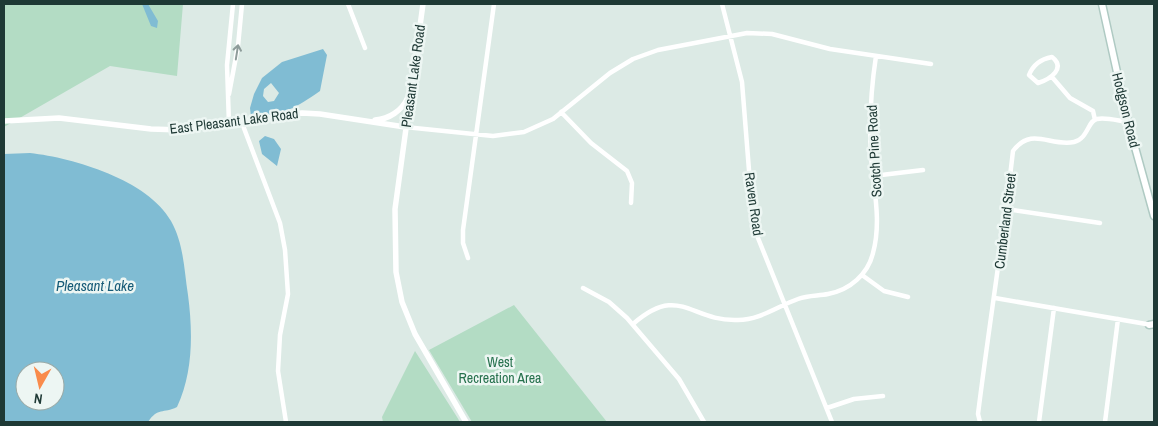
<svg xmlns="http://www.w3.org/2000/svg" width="1158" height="426" font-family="'Archivo Narrow',sans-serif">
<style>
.green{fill:#b3dcc4}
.water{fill:#80bcd3;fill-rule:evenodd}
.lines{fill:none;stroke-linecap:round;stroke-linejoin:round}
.secondary-casing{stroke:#afcac3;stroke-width:9}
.minor{stroke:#fff;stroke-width:4.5}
.tertiary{stroke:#fff;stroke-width:5.5}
.secondary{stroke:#fff;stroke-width:6}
.oneway{stroke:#8e9c9a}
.labels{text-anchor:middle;stroke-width:5;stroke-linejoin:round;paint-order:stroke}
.street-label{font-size:14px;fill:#1e3935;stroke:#edf6f3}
.park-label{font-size:14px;fill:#26714d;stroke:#edf6f3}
.water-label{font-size:15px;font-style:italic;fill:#165b77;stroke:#edf6f3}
</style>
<rect width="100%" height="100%" fill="#dceae5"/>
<path class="green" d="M 4,4 L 183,4 L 177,76 L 110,66 L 4,127 Z
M 514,305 L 607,422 L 472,422 L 429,350 Z
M 415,351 L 457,417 L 460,422 L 383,422 L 382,417 Z"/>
<path class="water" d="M 142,4 L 148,4 L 158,21 L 157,28 L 151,26 Z
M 323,49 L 327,55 L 320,91 C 296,108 281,116 251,117 L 250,108 L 254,94 L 262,78 L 282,62 ZM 271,83 L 279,93 L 274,101 L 268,102 L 263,96 L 264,89 Z
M 265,136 L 274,139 L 281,149 L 277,166 L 262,154 L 259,141 Z
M 30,153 C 74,158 148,180 171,221 C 184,244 184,270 188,295 C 193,333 193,373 177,407 C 163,414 158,407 148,422 L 4,422 L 4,154 ZM 25,371 L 55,371 L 55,401 L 25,401 Z"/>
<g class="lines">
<defs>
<path id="secondary" d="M 1102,4 L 1128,122 L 1154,216
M 1149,325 L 1154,324"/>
</defs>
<use href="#secondary" class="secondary-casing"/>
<path class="minor" d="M 348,4 L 365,48
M 722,4 L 742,82 L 752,208 L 758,238 L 832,422
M 1052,57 C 1066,68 1051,79 1038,83 L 1029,75 C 1033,65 1041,59 1052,57 Z
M 1052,77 L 1070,98 L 1093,111 L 1095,120
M 229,94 L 238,46 L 242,4
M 561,112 L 591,143 L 627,171 L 632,183 L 631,203
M 242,123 L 280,223 L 285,250 L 288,294 L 280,335 L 278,371 L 286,422
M 229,124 L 227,65 L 233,4
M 405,127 L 493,136 L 524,132 L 553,119 L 610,73 L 633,59 L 658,50 L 747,33 L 772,34 L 830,49 L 931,64
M 873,176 L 923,170
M 1006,209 L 1100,223
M 468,258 L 463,243 L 463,230 L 494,4
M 862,275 L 884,291 L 908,297
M 583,288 L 609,302 L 627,318 L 679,379 L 704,422
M 995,298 L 1152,325
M 633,324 C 680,283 690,322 738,320 C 760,320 778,306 798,299 C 808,295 818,296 828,294 C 850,290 868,274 873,253 C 882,220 873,187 871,155 C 869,121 871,89 876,56
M 827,408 L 854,399 L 883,396
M 980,422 L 978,414 C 989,326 1003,239 1013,151 C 1032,126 1050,147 1074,142 C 1088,139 1088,120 1097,119 C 1106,117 1119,121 1128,122
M 1039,422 L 1054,308
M 1105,422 L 1118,319"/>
<path class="tertiary" d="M 423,4 L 395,209 L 396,272 L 402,302 L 415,334 L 466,422
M 375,120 C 389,119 402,111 408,97
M 4,121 L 59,118 L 151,129 L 181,130 L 302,113 L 320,114 L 405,127"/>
<use href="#secondary" class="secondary"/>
</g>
<defs><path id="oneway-shaft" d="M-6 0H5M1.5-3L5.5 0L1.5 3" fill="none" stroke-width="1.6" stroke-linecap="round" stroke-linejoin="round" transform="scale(1.25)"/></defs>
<use class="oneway" href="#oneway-shaft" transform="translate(237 52) rotate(-81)"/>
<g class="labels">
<g class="street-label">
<text transform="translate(413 76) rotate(-82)" y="5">Pleasant Lake Road</text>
<text transform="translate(1126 110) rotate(76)" y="5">Hodgson Road</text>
<text transform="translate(234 121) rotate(-7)" y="5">East Pleasant Lake Road</text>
<text transform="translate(874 151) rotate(-93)" y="5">Scotch Pine Road</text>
<text transform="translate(754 204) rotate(82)" y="5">Raven Road</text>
<text transform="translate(1005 221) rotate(-83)" y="5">Cumberland Street</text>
</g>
<g class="park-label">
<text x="500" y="367">West<tspan x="500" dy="16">Recreation Area</tspan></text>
</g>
<g class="water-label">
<text x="95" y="291">Pleasant Lake</text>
</g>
</g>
<rect width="1158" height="426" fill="none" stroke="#1e3935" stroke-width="10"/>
<g transform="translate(40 386) rotate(188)"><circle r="24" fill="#edf6f3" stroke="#9aaaa7"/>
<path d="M0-4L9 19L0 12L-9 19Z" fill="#f98b4b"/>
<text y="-8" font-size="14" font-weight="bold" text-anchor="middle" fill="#1e3935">N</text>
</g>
</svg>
